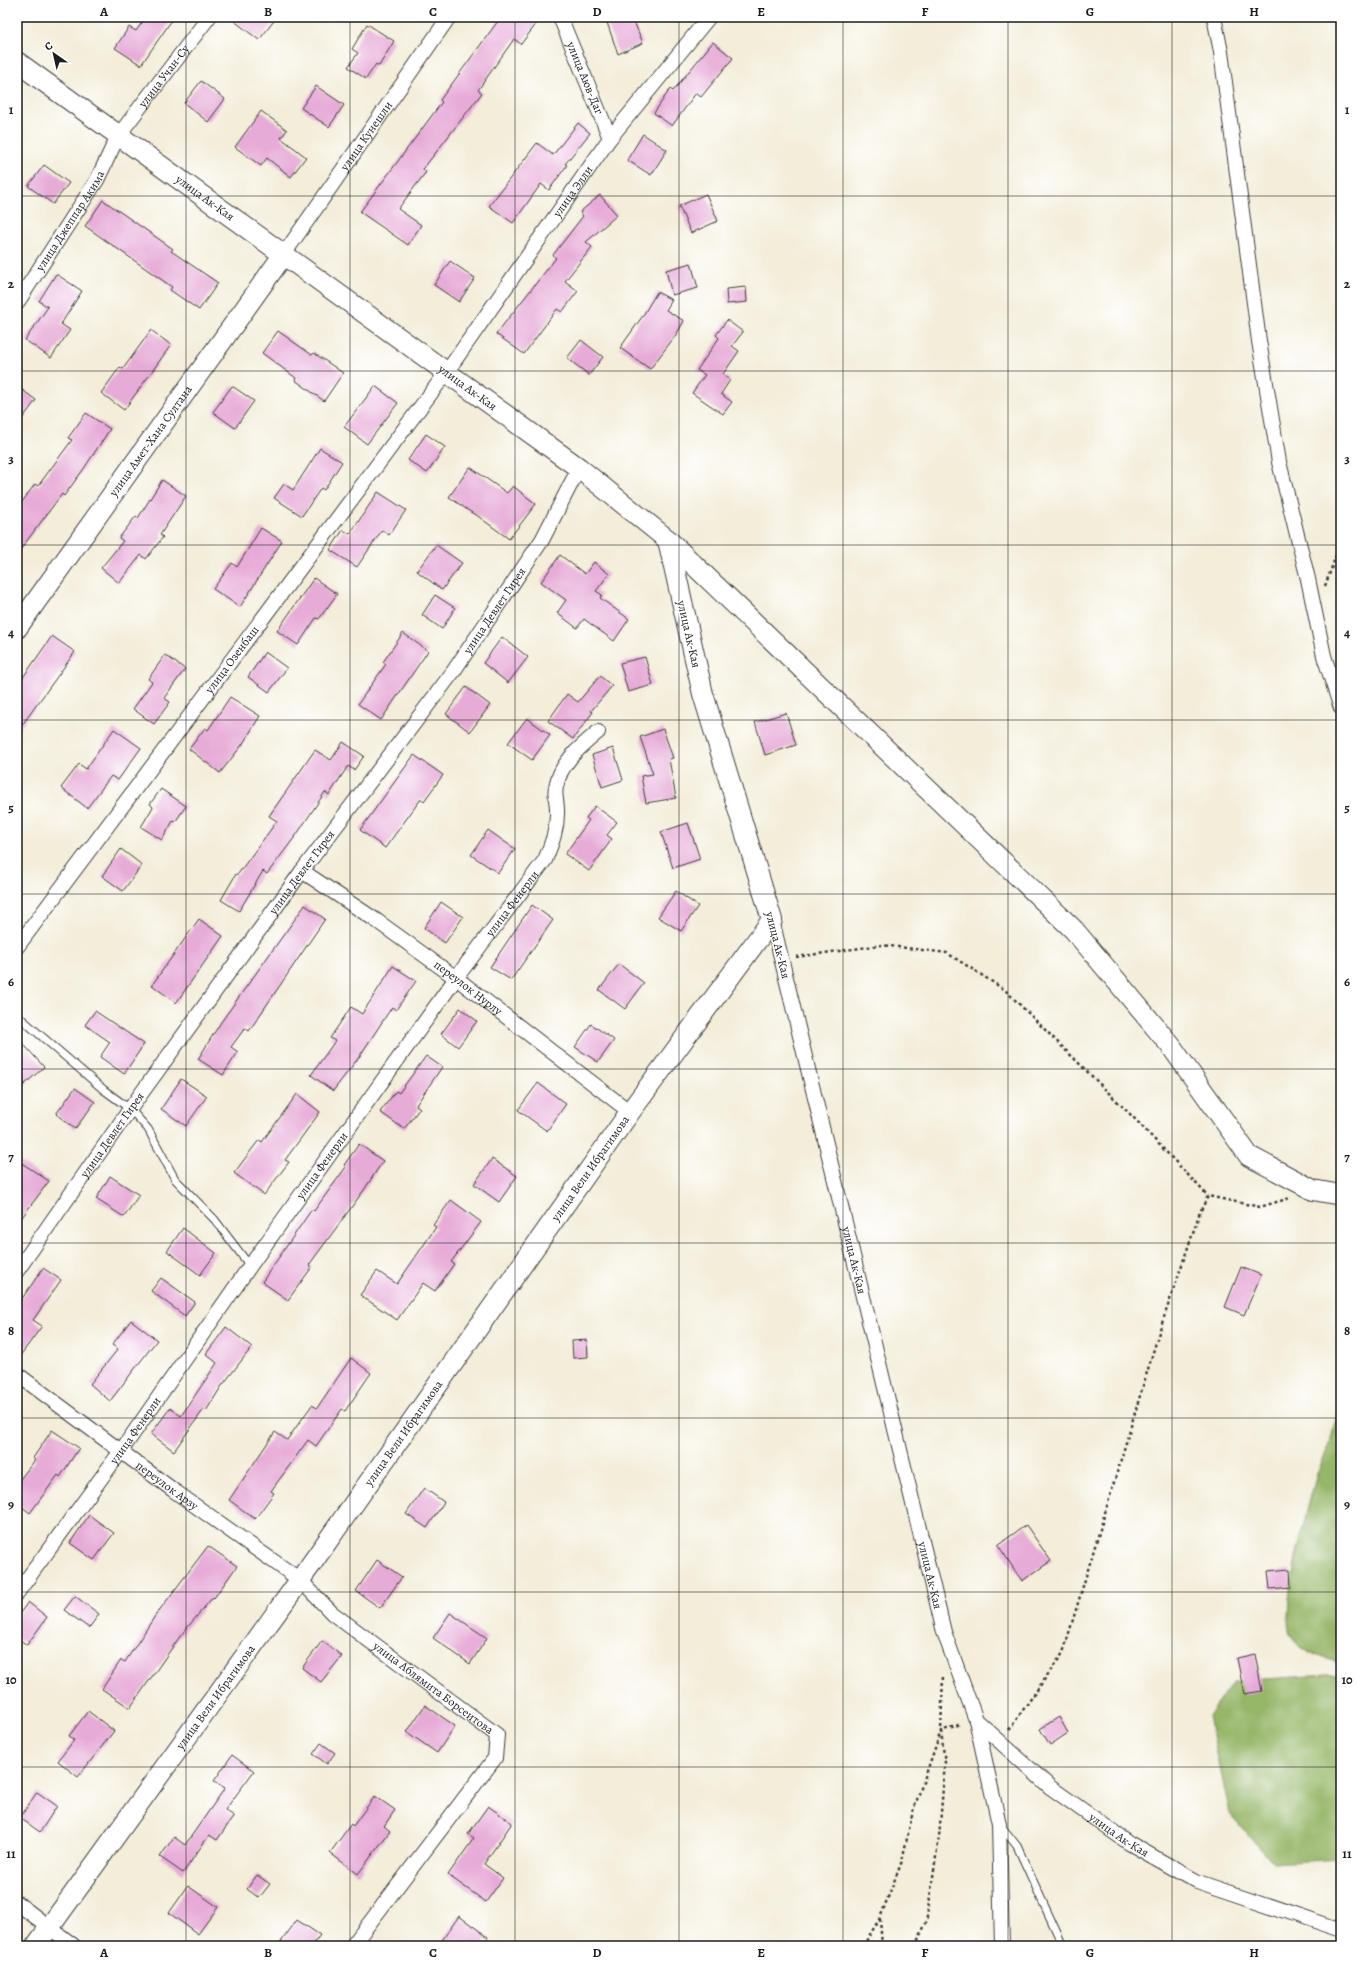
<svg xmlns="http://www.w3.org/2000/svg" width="1358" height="1963" font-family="Alegreya,serif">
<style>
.forest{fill:#96b668;stroke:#596942}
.building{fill:#e7abd8}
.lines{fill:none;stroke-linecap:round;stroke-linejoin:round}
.lane-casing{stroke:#3c3b38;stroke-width:9}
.street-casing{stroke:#3c3b38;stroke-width:16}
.secondary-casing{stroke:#3c3b38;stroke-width:22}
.path{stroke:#3c3b38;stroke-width:2.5;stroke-dasharray:3 3;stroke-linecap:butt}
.lane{stroke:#fff;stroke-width:7}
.street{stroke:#fff;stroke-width:14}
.secondary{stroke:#fff;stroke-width:20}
.grid{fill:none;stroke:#1c1c1c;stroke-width:1;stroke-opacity:0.55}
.labels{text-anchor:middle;stroke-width:3;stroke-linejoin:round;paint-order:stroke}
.street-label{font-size:12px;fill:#1c1c1c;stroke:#fff}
.neatline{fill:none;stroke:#1c1c1c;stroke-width:1.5}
.grid-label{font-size:13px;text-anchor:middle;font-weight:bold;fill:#1c1c1c}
</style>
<rect width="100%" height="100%" fill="#fff"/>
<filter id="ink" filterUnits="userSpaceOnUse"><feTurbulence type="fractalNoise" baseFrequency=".025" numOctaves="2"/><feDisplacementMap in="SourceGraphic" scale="8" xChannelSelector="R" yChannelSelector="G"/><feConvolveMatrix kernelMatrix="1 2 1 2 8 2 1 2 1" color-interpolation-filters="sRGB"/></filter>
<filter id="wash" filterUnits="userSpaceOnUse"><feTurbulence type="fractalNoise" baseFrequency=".012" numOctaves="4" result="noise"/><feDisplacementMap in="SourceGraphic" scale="16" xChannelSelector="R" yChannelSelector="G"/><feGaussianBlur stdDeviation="0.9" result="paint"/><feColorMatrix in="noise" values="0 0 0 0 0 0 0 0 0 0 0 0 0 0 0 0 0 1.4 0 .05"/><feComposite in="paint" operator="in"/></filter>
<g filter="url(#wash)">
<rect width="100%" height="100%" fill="#f3edd9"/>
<path class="forest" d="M 1341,1397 L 1341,1663 C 1324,1658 1301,1653 1291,1636 C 1279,1614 1307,1509 1315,1481 C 1318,1470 1324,1459 1328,1447 C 1334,1431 1337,1414 1341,1397 Z
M 1341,1674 L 1341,1859 L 1273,1863 L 1230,1814 L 1209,1717 L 1233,1681 Z"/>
<g id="blocks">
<path class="building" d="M 146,17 L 174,17 L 141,65 L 115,48 L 129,27 L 136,31 Z
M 229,17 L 277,17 L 259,40 Z
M 501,17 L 528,17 L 537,23 L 521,44 L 514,39 L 478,90 L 482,93 L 423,169 L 426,172 L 398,209 L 421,225 L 408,245 L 360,212 L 442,102 L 440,100 Z
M 605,17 L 632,17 L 643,43 L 618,54 Z
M 367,24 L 394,41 L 379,66 L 376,64 L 366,79 L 348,67 L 358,53 L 352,49 Z
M 713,42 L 733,58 L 701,97 L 696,93 L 672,126 L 654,113 L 670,89 L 673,91 Z
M 201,81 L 225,99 L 208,122 L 184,103 Z
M 316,86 L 344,105 L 329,127 L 301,108 Z
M 261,111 L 287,130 L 281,138 L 306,157 L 291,177 L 267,158 L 261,166 L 235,147 Z
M 578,123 L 590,133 L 565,164 L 567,165 L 549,190 L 541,184 L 513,223 L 489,206 L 537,143 L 553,155 Z
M 643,134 L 667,150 L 651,175 L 627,160 Z
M 44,165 L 69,183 L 53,204 L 28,186 Z
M 706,194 L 718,221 L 691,233 L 679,206 Z
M 600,195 L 617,215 L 586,242 L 592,247 L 565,281 L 578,291 L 562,312 L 557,309 L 524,354 L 496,334 L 556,258 L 553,255 L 583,216 L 580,212 Z
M 103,200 L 173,249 L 171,251 L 218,283 L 199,310 L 170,290 L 172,287 L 85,226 Z
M 450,261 L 475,278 L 459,302 L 434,285 Z
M 691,263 L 698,288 L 672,295 L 666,270 Z
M 56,274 L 82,291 L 61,324 L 70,330 L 51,358 L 25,340 L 48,307 L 39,301 Z
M 746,287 L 747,302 L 727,304 L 726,289 Z
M 657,292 L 672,300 L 666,310 L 684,321 L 676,335 L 650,369 L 620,348 L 642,317 Z
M 727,320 L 743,332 L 732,346 L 739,351 L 723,374 L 730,380 L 721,394 L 732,402 L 723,414 L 692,393 L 705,375 L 697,370 L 719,338 L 716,335 Z
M 151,330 L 171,345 L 124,410 L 101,393 L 120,367 L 123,369 Z
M 278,331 L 312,355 L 314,353 L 343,373 L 324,401 L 295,380 L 296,378 L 262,353 Z
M 581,340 L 603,357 L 589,375 L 567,358 Z
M 17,386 L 36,400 L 17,426 Z
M 232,386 L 254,401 L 235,428 L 213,412 Z
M 375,386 L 398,403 L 367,444 L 344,427 Z
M 86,413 L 110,429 L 83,470 L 64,496 L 62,494 L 17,554 L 17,509 L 35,484 L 38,486 L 72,440 L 68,438 Z
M 426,434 L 445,447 L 427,473 L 408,460 Z
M 320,448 L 342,462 L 324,490 L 321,488 L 302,516 L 274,498 L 284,484 L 293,490 Z
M 470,467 L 507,493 L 513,486 L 536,504 L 509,539 L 475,514 L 475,515 L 449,497 Z
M 162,480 L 186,496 L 160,535 L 163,537 L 146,559 L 141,555 L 119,583 L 101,568 L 123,541 L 119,538 L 136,516 L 138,518 Z
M 378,492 L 406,510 L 389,535 L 382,530 L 357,567 L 330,550 L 343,530 L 350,534 Z
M 261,528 L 282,541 L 240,607 L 213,589 L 232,563 L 237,567 Z
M 436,545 L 462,563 L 442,590 L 417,571 Z
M 560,555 L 585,574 L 594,562 L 609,574 L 596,591 L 602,595 L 600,598 L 629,619 L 614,641 L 584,619 L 577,628 L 557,613 L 566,600 L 541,582 Z
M 314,578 L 337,594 L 319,619 L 316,618 L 298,645 L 277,631 Z
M 435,595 L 455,608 L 442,629 L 422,615 Z
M 403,633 L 428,651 L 381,720 L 358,704 L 386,664 L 383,662 Z
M 52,636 L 75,652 L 17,732 L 17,686 Z
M 502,637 L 528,657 L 508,683 L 483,663 Z
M 265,652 L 287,668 L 269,692 L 248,677 Z
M 165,655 L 185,669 L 164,698 L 170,702 L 154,724 L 133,709 L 152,682 L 148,679 Z
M 645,657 L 653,685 L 628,692 L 620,663 Z
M 600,676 L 612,686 L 591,711 L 593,712 L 573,739 L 548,721 L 567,694 L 578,702 Z
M 466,687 L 490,705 L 470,732 L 446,714 Z
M 230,697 L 260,716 L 242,745 L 220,773 L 189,749 L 205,728 L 208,730 Z
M 786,713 L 796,745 L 765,755 L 755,722 Z
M 527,718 L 550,735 L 532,760 L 508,743 Z
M 114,729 L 141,748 L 118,780 L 111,776 L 87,808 L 61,788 L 79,764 L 86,769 Z
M 663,729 L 673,758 L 669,759 L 676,798 L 646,803 L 641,776 L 653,774 L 640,737 Z
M 343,742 L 364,756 L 354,770 L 348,766 L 329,795 L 325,792 L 297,834 L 267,874 L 263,871 L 239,911 L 221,900 L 236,874 L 238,874 L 277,821 L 269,816 L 315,750 L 331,760 Z
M 613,748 L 623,780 L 602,787 L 592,755 Z
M 414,755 L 443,775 L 424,801 L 421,799 L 385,848 L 360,830 Z
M 161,789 L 186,806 L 175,822 L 173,821 L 162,840 L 141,827 L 153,807 L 150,804 Z
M 595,806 L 617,822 L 607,835 L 612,839 L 589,871 L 565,854 L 589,820 L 586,818 Z
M 688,823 L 700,859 L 673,868 L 661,832 Z
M 488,830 L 515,849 L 498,873 L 471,855 Z
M 121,849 L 142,865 L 123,891 L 102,876 Z
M 676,891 L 698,906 L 681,931 L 658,917 Z
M 441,902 L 463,917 L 445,943 L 424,928 Z
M 305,905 L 325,919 L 249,1031 L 245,1028 L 231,1047 L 238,1052 L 223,1075 L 198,1059 L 221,1022 Z
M 532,905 L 553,920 L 511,980 L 490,967 Z
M 199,919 L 223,936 L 176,1003 L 152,985 Z
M 619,964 L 644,983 L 625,1009 L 599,990 Z
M 393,966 L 416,981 L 396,1010 L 392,1007 L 359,1057 L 333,1091 L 311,1075 L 335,1041 L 330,1038 L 351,1007 L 362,1014 Z
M 460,1008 L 477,1021 L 458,1047 L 441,1034 Z
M 95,1011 L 144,1044 L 124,1074 L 100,1057 L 110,1042 L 85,1025 Z
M 591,1024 L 614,1040 L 598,1062 L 575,1047 Z
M 17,1037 L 44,1067 L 17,1091 Z
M 426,1056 L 442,1067 L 416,1105 L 420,1108 L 404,1129 L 380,1112 L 396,1091 L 399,1093 Z
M 181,1079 L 207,1096 L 186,1126 L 161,1109 Z
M 538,1083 L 566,1104 L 547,1131 L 518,1110 Z
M 75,1088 L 95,1102 L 75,1129 L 56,1114 Z
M 297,1094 L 320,1112 L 285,1160 L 289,1162 L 264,1195 L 234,1173 L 259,1140 L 262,1142 Z
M 359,1144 L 383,1161 L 364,1190 L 309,1265 L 312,1267 L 288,1300 L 262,1282 L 312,1209 L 314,1211 L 346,1167 L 344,1165 Z
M 492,1159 L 517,1176 L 499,1202 L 474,1184 Z
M 17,1160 L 49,1181 L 17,1224 Z
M 110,1176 L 139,1195 L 124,1217 L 96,1199 Z
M 451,1200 L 481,1222 L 451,1262 L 454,1264 L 435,1291 L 423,1283 L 397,1320 L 360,1295 L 377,1271 L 397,1284 L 436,1227 L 433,1225 Z
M 183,1228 L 216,1253 L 200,1275 L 167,1251 Z
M 1241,1267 L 1261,1275 L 1244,1315 L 1225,1307 Z
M 43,1268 L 61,1280 L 33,1320 L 42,1326 L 17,1360 L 17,1306 Z
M 161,1278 L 195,1302 L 185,1316 L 151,1291 Z
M 131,1320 L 157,1340 L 110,1401 L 90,1384 L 118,1349 L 112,1345 Z
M 226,1327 L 252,1347 L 221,1387 L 206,1411 L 204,1409 L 174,1451 L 151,1434 L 170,1408 L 181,1416 L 217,1363 L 206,1354 Z
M 587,1340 L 588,1357 L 573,1358 L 572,1341 Z
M 351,1358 L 371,1373 L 345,1411 L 342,1409 L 316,1446 L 308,1440 L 271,1491 L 274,1493 L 255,1519 L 229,1500 L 275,1432 L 287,1440 L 312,1405 L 317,1408 Z
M 52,1430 L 79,1448 L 60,1477 L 58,1475 L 30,1513 L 17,1503 L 17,1483 L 35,1460 L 33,1458 Z
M 424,1488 L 444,1502 L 427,1528 L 406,1514 Z
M 89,1515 L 114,1533 L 94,1560 L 70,1543 Z
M 1026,1525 L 1051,1561 L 1022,1581 L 998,1545 Z
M 208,1546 L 237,1566 L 214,1598 L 213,1597 L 181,1635 L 130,1708 L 102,1689 L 121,1660 L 125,1662 L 155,1616 Z
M 377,1560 L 402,1577 L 380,1608 L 356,1591 Z
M 1290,1569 L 1291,1587 L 1270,1589 L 1268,1571 Z
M 75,1596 L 99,1614 L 89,1628 L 64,1610 Z
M 28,1602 L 47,1617 L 27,1645 L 17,1638 L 17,1617 Z
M 450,1613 L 487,1638 L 470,1664 L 433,1638 Z
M 322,1641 L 342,1656 L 321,1682 L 302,1668 Z
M 1255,1654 L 1262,1691 L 1244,1694 L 1237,1658 Z
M 425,1705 L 455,1726 L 437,1753 L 407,1732 Z
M 88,1711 L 114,1731 L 78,1777 L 58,1761 L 74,1740 L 69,1736 Z
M 1059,1717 L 1068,1733 L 1050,1745 L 1040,1729 Z
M 321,1743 L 335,1753 L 327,1764 L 313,1754 Z
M 232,1755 L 254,1771 L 225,1810 L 234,1816 L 217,1840 L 209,1835 L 183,1873 L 160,1857 L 174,1837 L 185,1845 L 225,1788 L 214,1781 Z
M 37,1792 L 57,1806 L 40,1832 L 20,1818 Z
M 375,1796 L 395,1810 L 384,1826 L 390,1831 L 358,1874 L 330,1853 L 351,1824 L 353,1826 Z
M 488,1806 L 512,1823 L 484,1864 L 503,1878 L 486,1902 L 448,1875 L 474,1838 L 468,1834 Z
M 257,1875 L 270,1884 L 259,1898 L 247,1889 Z
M 188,1886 L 218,1907 L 198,1934 L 169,1913 Z
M 459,1916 L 488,1937 L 482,1946 L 438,1946 Z
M 297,1920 L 320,1935 L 312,1946 L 278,1946 Z"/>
</g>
</g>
<g filter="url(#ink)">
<use href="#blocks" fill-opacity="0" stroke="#3c3b38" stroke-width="1"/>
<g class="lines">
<defs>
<path id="lane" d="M 17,1015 L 104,1090 L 130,1109 L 148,1129 L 175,1179 L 215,1220 L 250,1266
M 1001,1826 L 1017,1846 L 1063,1946"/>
<g id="street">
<path id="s1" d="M 560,17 L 610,138"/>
<path d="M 1214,17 L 1221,52 L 1259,341 L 1279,462 L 1308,579 L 1324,656 L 1341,708"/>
<path id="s2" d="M 284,254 L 449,17"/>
<path id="s3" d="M 17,303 L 97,180 L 118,136 L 209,17"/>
<path id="s4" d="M 302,871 L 377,921 L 456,978 L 630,1112"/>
<path id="s5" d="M 772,920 L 944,1632 L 976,1720 L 1050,1787 L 1129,1843 L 1196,1881 L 1341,1930"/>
<path id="s6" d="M 17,947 L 446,373 L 610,138 L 709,17"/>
<path id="s7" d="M 17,1271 L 130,1109 L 302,871 L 453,672 L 542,540 L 579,468"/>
<path id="s8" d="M 17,1374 L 173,1490 L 300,1580 L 332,1613 L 497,1735 L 495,1758 L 352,1946"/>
<path id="s9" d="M 17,1593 L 121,1451 L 250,1266 L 456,978 L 545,860 C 552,843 558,828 557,809 C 557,802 554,794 556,787 C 560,763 580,747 598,732"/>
<path d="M 976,1720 L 999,1824 L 1002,1946"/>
<path d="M 17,1903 L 74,1946"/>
</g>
<g id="secondary">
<path id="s10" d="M 17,62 L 579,468 L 668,540 L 1074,930 L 1171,1046 L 1249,1156 L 1313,1190 L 1335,1194 L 1341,1193"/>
<path id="s11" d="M 17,628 L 284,254"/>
<path id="s12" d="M 36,1946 L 300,1580 L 630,1112 L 772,920 L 703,694 L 668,540"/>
</g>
</defs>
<use href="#lane" class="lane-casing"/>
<use href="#street" class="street-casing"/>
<use href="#secondary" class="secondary-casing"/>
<path class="path" d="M 1325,586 L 1341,542
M 796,957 L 882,945 L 947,953 L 1005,990 L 1134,1118 L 1208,1196
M 1009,1730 L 1063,1653 L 1160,1329 L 1200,1212 L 1208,1196 L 1260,1207 L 1290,1198
M 880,1919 L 882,1946
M 863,1946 L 880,1918 L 902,1861 L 913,1811 L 941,1731 L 961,1724
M 915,1946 L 926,1923 L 939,1837 L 945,1763 L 941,1731 L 943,1675"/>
<use href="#lane" class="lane"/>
<use href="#street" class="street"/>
<use href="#secondary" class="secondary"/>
</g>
</g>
<path class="grid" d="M 186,17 L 186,1946M 350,17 L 350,1946M 515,17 L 515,1946M 679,17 L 679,1946M 843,17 L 843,1946M 1008,17 L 1008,1946M 1172,17 L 1172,1946M 17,196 L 1341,196M 17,371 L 1341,371M 17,545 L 1341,545M 17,720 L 1341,720M 17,894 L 1341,894M 17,1069 L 1341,1069M 17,1243 L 1341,1243M 17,1418 L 1341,1418M 17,1592 L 1341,1592M 17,1767 L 1341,1767"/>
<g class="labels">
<g class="street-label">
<text dy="4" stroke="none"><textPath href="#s3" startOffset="271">улица Учан-Су</textPath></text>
<text dy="4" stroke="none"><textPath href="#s1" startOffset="66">улица Аюв-Даг</textPath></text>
<text dy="4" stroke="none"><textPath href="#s2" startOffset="144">улица Кунешли</textPath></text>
<text dy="4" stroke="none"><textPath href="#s6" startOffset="938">улица Элли</textPath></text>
<text dy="4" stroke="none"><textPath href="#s10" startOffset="232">улица Ак-Кая</textPath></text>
<text dy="4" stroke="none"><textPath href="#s3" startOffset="98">улица Джеппар Акима</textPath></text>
<text dy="4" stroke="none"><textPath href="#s10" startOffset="556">улица Ак-Кая</textPath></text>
<text dy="4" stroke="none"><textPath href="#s11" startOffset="230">улица Амет-Хана Султана</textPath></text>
<text dy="4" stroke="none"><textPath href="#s7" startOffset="815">улица Девлет Гирея</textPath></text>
<text transform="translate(689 634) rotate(77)" y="4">улица Ак-Кая</text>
<text dy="4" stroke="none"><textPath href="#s6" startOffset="359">улица Озенбаш</textPath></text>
<text dy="4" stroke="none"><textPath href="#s7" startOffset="490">улица Девлет Гирея</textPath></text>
<text dy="4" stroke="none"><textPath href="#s9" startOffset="849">улица Фенерли</textPath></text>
<text transform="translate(778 945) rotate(76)" y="4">улица Ак-Кая</text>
<text dy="4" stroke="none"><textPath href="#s4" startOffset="203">переулок Нурлу</textPath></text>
<text dy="4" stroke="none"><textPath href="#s7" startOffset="166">улица Девлет Гирея</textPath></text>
<text dy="4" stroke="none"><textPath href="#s9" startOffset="525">улица Фенерли</textPath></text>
<text dy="4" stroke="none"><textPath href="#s12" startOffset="955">улица Вели Ибрагимова</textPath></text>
<text dy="4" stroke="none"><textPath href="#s5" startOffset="350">улица Ак-Кая</textPath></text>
<text dy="4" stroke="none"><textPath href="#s9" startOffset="201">улица Фенерли</textPath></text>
<text dy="4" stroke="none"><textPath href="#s12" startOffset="631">улица Вели Ибрагимова</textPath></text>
<text dy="4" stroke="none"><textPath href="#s8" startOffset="187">переулок Арзу</textPath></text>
<text dy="4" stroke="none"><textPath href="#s5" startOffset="674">улица Ак-Кая</textPath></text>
<text dy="4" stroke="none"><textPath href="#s8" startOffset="522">улица Аблямита Борсеитова</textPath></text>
<text dy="4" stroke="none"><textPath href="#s12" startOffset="307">улица Вели Ибрагимова</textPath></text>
<text dy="4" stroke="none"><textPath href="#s5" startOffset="1010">улица Ак-Кая</textPath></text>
</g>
</g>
<rect width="1358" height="1963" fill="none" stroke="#fff" stroke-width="44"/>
<g transform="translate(54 54) rotate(326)" stroke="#ffffff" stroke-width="3" paint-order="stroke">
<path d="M0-3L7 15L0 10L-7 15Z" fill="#1c1c1c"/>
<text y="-6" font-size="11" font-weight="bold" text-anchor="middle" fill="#1c1c1c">С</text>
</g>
<rect x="22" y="22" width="1314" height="1919" class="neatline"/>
<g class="grid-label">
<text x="104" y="16">A</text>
<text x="268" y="16">B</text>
<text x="433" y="16">C</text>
<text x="597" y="16">D</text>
<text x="761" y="16">E</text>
<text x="925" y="16">F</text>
<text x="1090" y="16">G</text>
<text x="1254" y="16">H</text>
<text x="11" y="114">1</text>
<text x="1347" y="114">1</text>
<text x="11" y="288">2</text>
<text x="1347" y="288">2</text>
<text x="11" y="463">3</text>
<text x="1347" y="463">3</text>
<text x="11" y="637">4</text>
<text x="1347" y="637">4</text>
<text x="11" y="812">5</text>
<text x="1347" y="812">5</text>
<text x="11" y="986">6</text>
<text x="1347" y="986">6</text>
<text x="11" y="1161">7</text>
<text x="1347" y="1161">7</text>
<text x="11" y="1335">8</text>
<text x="1347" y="1335">8</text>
<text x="11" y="1509">9</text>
<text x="1347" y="1509">9</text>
<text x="11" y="1684">10</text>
<text x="1347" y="1684">10</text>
<text x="11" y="1858">11</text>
<text x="1347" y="1858">11</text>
<text x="104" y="1957">A</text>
<text x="268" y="1957">B</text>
<text x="433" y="1957">C</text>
<text x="597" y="1957">D</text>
<text x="761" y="1957">E</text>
<text x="925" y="1957">F</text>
<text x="1090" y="1957">G</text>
<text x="1254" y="1957">H</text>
</g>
</svg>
